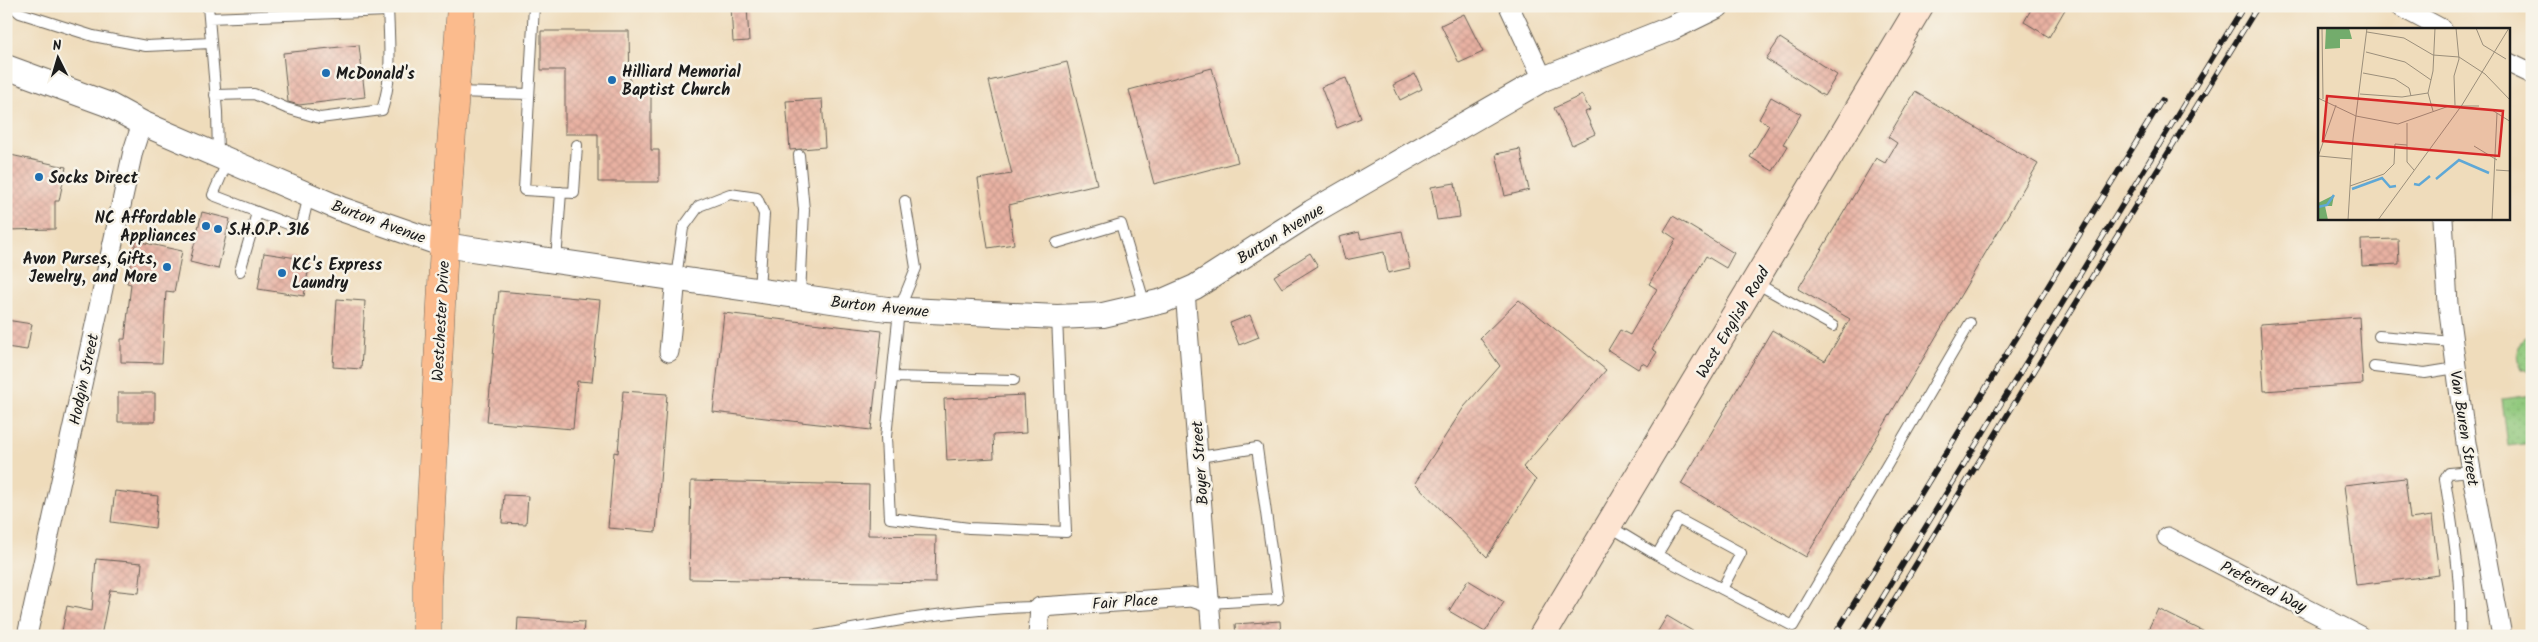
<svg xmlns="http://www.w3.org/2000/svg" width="2538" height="642" font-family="Kalam,sans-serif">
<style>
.green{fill:url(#green-dots);stroke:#56724c}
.building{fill:url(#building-cross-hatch)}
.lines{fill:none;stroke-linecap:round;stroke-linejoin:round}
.service-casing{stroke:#665f54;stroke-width:12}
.minor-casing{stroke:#665f54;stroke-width:21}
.tertiary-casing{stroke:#665f54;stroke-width:26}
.secondary-casing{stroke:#665f54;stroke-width:28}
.primary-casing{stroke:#665f54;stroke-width:29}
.service{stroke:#fff;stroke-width:10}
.minor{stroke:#fff;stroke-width:19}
.tertiary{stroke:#fff;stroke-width:24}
.secondary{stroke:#fde4d1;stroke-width:26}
.primary{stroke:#fbbb8d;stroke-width:28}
.rail-casing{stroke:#1c1c1c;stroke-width:5.5}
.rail{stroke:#f7f3e8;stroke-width:4;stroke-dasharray:11;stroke-linecap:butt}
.poi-dot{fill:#1f6fb2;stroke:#f7f3e8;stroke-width:2}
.labels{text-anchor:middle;stroke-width:5;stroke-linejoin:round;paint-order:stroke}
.poi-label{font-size:16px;font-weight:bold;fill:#1c1c1c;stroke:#f7f3e8;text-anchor:start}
.street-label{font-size:16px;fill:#1c1c1c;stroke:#f7f3e8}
.inset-river{fill:none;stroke:#5fa8d6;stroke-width:2.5}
.inset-road{fill:none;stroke:#9b8f7b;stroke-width:1}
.view{fill:#d62828;fill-opacity:0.15;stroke:#d62828;stroke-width:2.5}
.inset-edge{fill:none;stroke:#1c1c1c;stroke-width:2.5}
</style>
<defs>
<pattern id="green-dots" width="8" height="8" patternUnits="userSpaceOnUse" patternTransform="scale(1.25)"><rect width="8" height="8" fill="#8fc87c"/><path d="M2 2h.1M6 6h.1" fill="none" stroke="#7bab6b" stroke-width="1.8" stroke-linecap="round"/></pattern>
<pattern id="building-cross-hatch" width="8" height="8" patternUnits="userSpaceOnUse" patternTransform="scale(1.25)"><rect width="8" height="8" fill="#e8b1a2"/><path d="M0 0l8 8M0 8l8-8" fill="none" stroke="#c6988b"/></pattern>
</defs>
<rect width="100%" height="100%" fill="#f7f3e8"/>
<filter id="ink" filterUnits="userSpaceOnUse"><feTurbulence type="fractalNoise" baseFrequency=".02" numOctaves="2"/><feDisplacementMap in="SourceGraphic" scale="10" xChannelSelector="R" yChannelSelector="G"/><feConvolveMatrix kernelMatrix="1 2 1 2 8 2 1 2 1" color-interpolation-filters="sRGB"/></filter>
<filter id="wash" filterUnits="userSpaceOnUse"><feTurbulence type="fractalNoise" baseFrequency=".0096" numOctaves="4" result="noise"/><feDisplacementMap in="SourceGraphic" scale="20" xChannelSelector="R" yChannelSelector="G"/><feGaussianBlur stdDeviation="1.12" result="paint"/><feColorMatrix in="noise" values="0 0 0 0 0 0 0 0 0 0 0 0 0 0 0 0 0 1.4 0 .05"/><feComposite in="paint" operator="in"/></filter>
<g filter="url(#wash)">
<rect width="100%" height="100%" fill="#efdcbb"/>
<path class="green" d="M 2532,336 L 2532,373 L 2522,369 C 2517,358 2516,345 2525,337 Z
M 2532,395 L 2532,443 L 2508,446 L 2502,399 Z"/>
<g id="blocks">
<path class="building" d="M 731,6 L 747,6 L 749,41 L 733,42 Z
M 2033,6 L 2067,6 L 2049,37 L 2024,22 Z
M 1464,14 L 1483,52 L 1459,63 L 1441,25 Z
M 541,31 L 629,31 L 630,91 L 651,91 L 651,150 L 659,150 L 659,182 L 598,182 L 598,134 L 565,134 L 565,70 L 541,70 Z
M 1780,38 L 1837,75 L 1824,96 L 1766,59 Z
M 359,45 L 365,97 L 299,105 L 288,102 L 283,53 Z
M 1067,62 L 1097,184 L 1009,205 L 1014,244 L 988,248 L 978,179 L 1012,174 L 989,81 Z
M 1212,68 L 1238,162 L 1154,184 L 1129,90 Z
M 1415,74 L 1422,89 L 1400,100 L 1393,85 Z
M 1346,78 L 1361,118 L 1337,128 L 1321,87 Z
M 1915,92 L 2038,164 L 1806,557 L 1681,484 L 1772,330 L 1825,361 L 1850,319 L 1798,289 L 1876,158 L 1885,163 L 1897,143 L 1888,137 Z
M 1582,95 L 1590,110 L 1585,112 L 1595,134 L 1572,145 L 1554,108 Z
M 1771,97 L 1801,114 L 1783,144 L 1788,146 L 1773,171 L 1750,157 L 1769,125 L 1759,119 Z
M 822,99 L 825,147 L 790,150 L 786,101 Z
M 1520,149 L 1529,190 L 1505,196 L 1496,154 Z
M 6,154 L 66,167 L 59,201 L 55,201 L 55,229 L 6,230 Z
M 1455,183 L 1460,217 L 1437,220 L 1431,187 Z
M 202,212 L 230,219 L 218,269 L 190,262 Z
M 1673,216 L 1734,253 L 1726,268 L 1706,256 L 1652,349 L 1657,352 L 1648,366 L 1642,363 L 1638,369 L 1608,350 L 1620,330 L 1630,335 L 1657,289 L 1649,284 L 1676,239 L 1664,231 Z
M 1402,231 L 1410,268 L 1388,273 L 1384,252 L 1345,260 L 1339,237 L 1359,232 L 1361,239 Z
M 2398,239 L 2399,264 L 2362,266 L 2361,240 Z
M 136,241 L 182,251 L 174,292 L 166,291 L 162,363 L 121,362 L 121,339 L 125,339 L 131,284 L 127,283 Z
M 264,253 L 310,260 L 304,296 L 258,289 Z
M 1310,253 L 1318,266 L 1282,288 L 1274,276 Z
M 499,291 L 600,300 L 592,382 L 577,381 L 573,429 L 487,422 Z
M 337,299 L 365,301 L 361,369 L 333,367 Z
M 1519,300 L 1606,370 L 1523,467 L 1536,480 L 1487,557 L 1415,483 L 1464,407 L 1500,366 L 1480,338 Z
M 724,313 L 882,331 L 871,430 L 713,412 Z
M 1250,315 L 1259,337 L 1239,345 L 1230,323 Z
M 2359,317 L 2363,384 L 2264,391 L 2260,324 Z
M 6,320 L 32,324 L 27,350 L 6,347 Z
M 623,391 L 667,394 L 656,532 L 608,528 L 614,452 L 618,453 Z
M 118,393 L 155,393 L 155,422 L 118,422 Z
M 1024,395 L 1026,433 L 993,435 L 994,458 L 947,461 L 944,399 Z
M 2405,478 L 2410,519 L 2432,516 L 2439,575 L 2356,585 L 2344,485 Z
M 691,481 L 869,485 L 868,535 L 936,536 L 935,583 L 689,579 Z
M 115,491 L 158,496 L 155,528 L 111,522 Z
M 504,495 L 528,496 L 526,524 L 502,523 Z
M 96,559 L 142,563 L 139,593 L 110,590 L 101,636 L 61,636 L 67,606 L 92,611 Z
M 1468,580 L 1504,602 L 1485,632 L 1449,611 Z
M 2158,609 L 2213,636 L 2145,636 Z
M 1667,616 L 1701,636 L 1655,636 Z
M 518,618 L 584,622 L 583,636 L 517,636 Z
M 1280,621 L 1281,636 L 1236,636 L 1235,624 Z"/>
</g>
</g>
<g filter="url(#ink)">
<use href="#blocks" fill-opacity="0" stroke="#665f54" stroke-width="1"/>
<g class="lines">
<defs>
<path id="service" d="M 12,6 L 20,13 L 93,36 L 146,46 L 211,43
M 208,6 L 217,112 L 218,155
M 534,6 L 524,190 L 574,193 L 577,145
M 209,18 L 388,11
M 456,92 L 529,94
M 215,95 L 254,94 L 286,108 L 320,118 L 382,110 C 393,78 389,40 388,6
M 799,155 L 804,210 L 800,296
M 228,160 L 213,195 L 301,229 L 309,195
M 905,201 L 916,268 L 899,310 L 886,437 L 890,518 L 969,528 L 1066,532 L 1057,317
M 1057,243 L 1121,224 L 1145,305
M 556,261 L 561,192
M 240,271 L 257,213
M 676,278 L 683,228 L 699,206 L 730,194 L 757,198 L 764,214 L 759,290
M 1756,283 L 1833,326
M 2379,336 L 2453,342
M 2374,367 L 2425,373 L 2456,368
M 892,377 L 1014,380
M 1199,457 L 1257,448 L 1278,599 L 1209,603
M 1609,526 L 1657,555 L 1793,626 L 1970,323
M 1657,555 L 1678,519 L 1741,553 L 1722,589
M 814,636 C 888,622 964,607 1040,607
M 2460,636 C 2462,583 2453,531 2445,479 L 2449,473 L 2471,471"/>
<path id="minor" d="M 1509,6 L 1543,79
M 2399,6 L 2442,29
M 2509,63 L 2532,74
M 2443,219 L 2448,304 L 2466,443 L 2502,636
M 1185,291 L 1212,636
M 669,352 L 676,278
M 2167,537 L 2360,636
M 27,636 L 133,151 L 142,123
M 1038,636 L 1040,607 L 1192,597 L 1209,603"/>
<path id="tertiary" d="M 6,67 L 107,104 L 142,123 L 341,209 L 444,245 L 887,309 L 1057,317 L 1103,315 L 1163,301 L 1195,287 L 1312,212 L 1543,79 L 1672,28 L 1717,6"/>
<path id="secondary" d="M 1542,636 L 1920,6"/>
<path id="primary" d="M 427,636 L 427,585 L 444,245 L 461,6"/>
</defs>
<use href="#service" class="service-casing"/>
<use href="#minor" class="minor-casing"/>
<use href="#tertiary" class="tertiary-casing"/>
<use href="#secondary" class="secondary-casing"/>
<use href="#primary" class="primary-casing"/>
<use href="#service" class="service"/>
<use href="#minor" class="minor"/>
<use href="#tertiary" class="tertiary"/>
<use href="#secondary" class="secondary"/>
<use href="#primary" class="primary"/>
<defs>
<path id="rail" d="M 1834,636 L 2162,100
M 1859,636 L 2244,6
M 1872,636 L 2258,6"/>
</defs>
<use href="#rail" class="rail-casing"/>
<use href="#rail" class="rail"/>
</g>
</g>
<g class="poi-dot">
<circle cx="326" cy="73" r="5"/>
<circle cx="612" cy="80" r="5"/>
<circle cx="39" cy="177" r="5"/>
<circle cx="206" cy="226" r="5"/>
<circle cx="218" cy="229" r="5"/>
<circle cx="167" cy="267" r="5"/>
<circle cx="282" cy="273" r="5"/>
</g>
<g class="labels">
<g class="poi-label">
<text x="622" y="77">Hilliard Memorial<tspan x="622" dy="18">Baptist Church</tspan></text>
<text x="336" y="79">McDonald's</text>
<text x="49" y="183">Socks Direct</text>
<text x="196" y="223" text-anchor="end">NC Affordable<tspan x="196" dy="18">Appliances</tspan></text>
<text x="228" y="235">S.H.O.P. 316</text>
<text x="157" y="264" text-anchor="end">Avon Purses, Gifts,<tspan x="157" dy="18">Jewelry, and More</tspan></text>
<text x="292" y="270">KC's Express<tspan x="292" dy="18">Laundry</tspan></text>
</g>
<g class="street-label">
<text transform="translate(379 221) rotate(20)" y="6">Burton Avenue</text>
<text transform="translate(1280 233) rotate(-32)" y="6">Burton Avenue</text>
<text transform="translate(880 306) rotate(6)" y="6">Burton Avenue</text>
<text transform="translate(440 321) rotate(-87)" y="6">Westchester Drive</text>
<text transform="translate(1732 322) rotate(-59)" y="6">West English Road</text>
<text transform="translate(83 379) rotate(-78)" y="6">Hodgin Street</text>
<text transform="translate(2465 428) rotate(81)" y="6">Van Buren Street</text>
<text transform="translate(1199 463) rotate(-94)" y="6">Boyer Street</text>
<text transform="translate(2264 586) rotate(27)" y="6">Preferred Way</text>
<text transform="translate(1125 601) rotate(-4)" y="6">Fair Place</text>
</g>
</g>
<g transform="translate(2318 28)">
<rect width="192" height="192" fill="#efdcbb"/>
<path d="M 8,0 L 31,0 L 34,11 L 22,11 L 22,20 L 7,21 ZM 16,167 L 14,178 L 7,178 L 10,192 L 0,192 L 0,175 Z" fill="#73ac6c"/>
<path class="inset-river" d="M 118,151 L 141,132 L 171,145M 96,156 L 101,157 L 112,148M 34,161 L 64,150 L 72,159 L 78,158M 0,179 L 9,177 L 16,167"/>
<path class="inset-road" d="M 4,0 L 5,71M 158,0 L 165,17 L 188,31M 49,4 L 86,10 L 115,27 L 141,29 L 167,46 L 193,73M 48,24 L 87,34 L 113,52M 45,45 L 77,51 L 91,60 L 93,68M 110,65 L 115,43 L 117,0M 110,65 L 115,83M 42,66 L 84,69 L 110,65M 0,70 L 38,88 L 80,96 L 131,78 L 161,78M 137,77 L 136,48 L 141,31 L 138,0M 174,82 L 193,94M 89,95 L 89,134 L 96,142M 156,118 L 179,132M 1,128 L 33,131M 0,129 L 18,77M 178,142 L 193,143M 32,158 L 66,146 L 76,136 L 77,116 L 89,117M 30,192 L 35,111 L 49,0M 60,192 L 144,77 L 191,0M 174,192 L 179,85"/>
<path class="view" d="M 9,68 L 185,83 L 181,128 L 5,113 Z"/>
<rect width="192" height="192" class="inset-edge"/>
</g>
<rect width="2538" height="642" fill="none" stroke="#f7f3e8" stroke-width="25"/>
<g transform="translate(58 58) rotate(355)" stroke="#f7f3e8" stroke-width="4" paint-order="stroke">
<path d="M0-4L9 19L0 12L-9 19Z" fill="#1c1c1c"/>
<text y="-8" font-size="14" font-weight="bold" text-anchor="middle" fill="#1c1c1c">N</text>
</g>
</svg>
